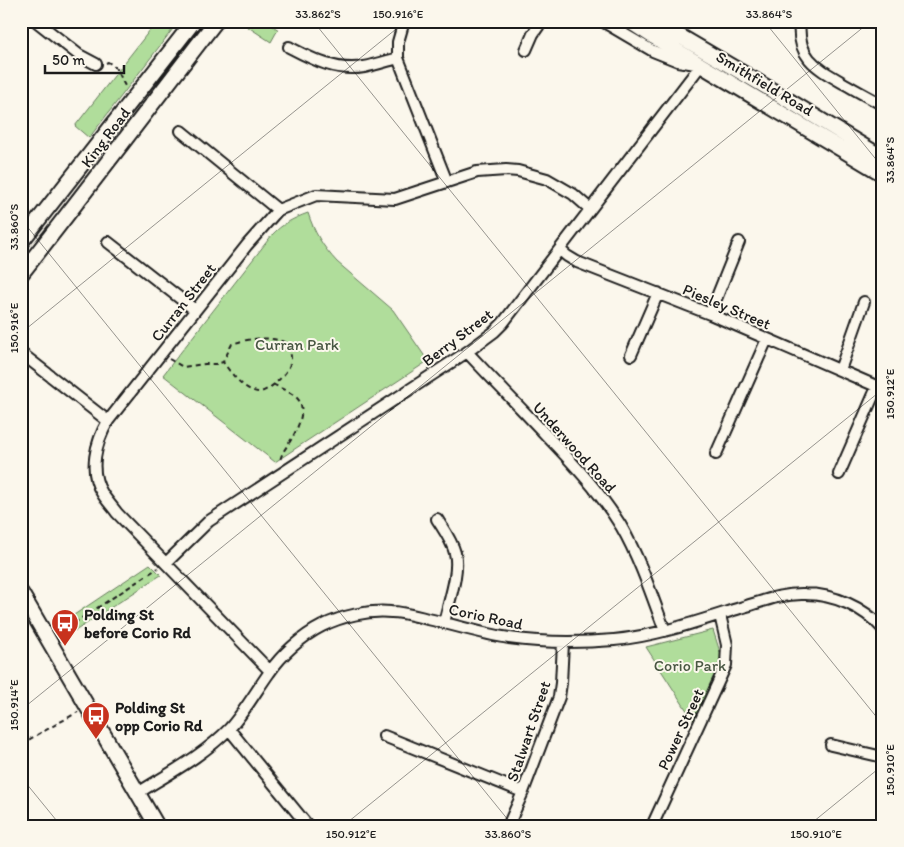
<svg xmlns="http://www.w3.org/2000/svg" width="904" height="847" font-family="Itim,sans-serif">
<style>
.green{fill:#b0dd9b;stroke:#667c5c}
.lines{fill:none;stroke-linecap:round;stroke-linejoin:round}
.minor-casing{stroke:#1c1c1c;stroke-width:14}
.secondary-casing{stroke:#1c1c1c;stroke-width:18}
.path{stroke:#1c1c1c;stroke-width:2;stroke-dasharray:5 4;stroke-linecap:butt}
.minor{stroke:#fbf7ec;stroke-width:10}
.secondary{stroke:#fbf7ec;stroke-width:14}
.ticks{fill:none;stroke:#1c1c1c;stroke-width:1;stroke-opacity:0.45}
.labels{text-anchor:middle;stroke-width:4;stroke-linejoin:round;paint-order:stroke}
.street-label{font-size:16px;fill:#1c1c1c;stroke:#fbf7ec}
.park-label{font-size:16px;fill:#485642;stroke:#fbf7ec}
.poi-label{font-size:16px;font-weight:bold;fill:#1c1c1c;stroke:#fbf7ec;text-anchor:start}
.neatline{fill:none;stroke:#1c1c1c;stroke-width:2}
.ticks-label{font-size:12px;text-anchor:middle;fill:#1c1c1c}
</style>
<rect width="100%" height="100%" fill="#fbf7ec"/>
<filter id="ink" filterUnits="userSpaceOnUse"><feTurbulence type="fractalNoise" baseFrequency=".02" numOctaves="2"/><feDisplacementMap in="SourceGraphic" scale="10" xChannelSelector="R" yChannelSelector="G"/><feConvolveMatrix kernelMatrix="1 2 1 2 8 2 1 2 1" color-interpolation-filters="sRGB"/></filter>
<g filter="url(#ink)">
<path class="green" d="M 157,21 L 179,21 L 89,138 L 75,126 Z
M 239,21 L 265,21 L 279,30 L 276,33 L 271,42 Z
M 308,213 C 314,232 323,247 337,262 L 393,310 L 428,361 L 275,462 L 163,375 L 272,235 C 282,224 294,218 308,213 Z
M 150,564 L 161,575 L 75,631 L 68,619 Z
M 713,630 L 721,655 L 719,670 L 693,720 L 646,647 Z"/>
<g class="lines">
<defs>
<path id="minor" d="M 36,21 L 79,55 L 96,64
M 404,21 L 398,42 L 398,58 L 447,182
M 800,21 C 796,58 817,68 845,84 C 857,91 870,98 883,105
M 289,47 C 312,59 336,72 364,67 C 375,65 387,61 398,58
M 526,50 L 533,34 L 542,21
M 181,131 L 278,210
M 108,242 L 195,310
M 560,250 L 567,256 L 577,262 L 710,314 L 883,389
M 710,314 L 739,242
M 467,352 C 493,380 520,407 546,435 C 573,463 600,492 621,526 C 640,559 652,596 665,631
M 21,353 L 108,421
M 631,355 L 658,293
M 840,370 L 864,302
M 716,454 L 767,339
M 839,474 L 877,387
M 437,519 C 444,530 452,541 455,553 C 460,572 448,604 444,623
M 166,563 L 209,521 L 467,352 L 494,332 L 503,323 L 701,65 L 678,61 L 653,51 L 602,21
M 270,671 L 117,513 C 112,506 106,500 102,493 C 88,471 96,442 108,421 L 247,245 L 278,210 L 316,195 L 395,199 L 477,172 L 506,170 L 518,171 L 547,179 L 573,194 L 590,209
M 229,729 L 308,826
M 384,736 L 523,792
M 831,745 L 883,757
M 138,793 C 170,773 204,755 230,728 C 245,711 256,691 269,673 C 281,655 302,636 322,626 C 342,616 368,610 391,612 C 403,612 416,616 428,619 C 455,625 482,634 509,638 C 544,643 579,643 614,640 C 657,636 699,621 740,608 C 761,602 782,593 805,594 C 833,594 864,607 883,629
M 508,826 L 523,792 L 559,697 L 561,683 L 563,643
M 652,826 L 726,665 L 727,645 L 720,615"/>
<path id="secondary" d="M 629,21 L 654,37 L 883,174
M 654,21 L 768,88 L 883,158
M 21,242 L 194,21
M 21,274 C 87,190 151,105 216,21
M 21,593 L 157,826"/>
</defs>
<use href="#minor" class="minor-casing"/>
<use href="#secondary" class="secondary-casing"/>
<path class="path" d="M 106,63 L 108,62 C 122,71 119,78 127,89
M 169,359 L 183,367 L 205,364 L 216,364 L 223,362 C 231,373 243,390 258,392 C 268,393 288,373 290,364 C 293,356 289,349 285,342 C 267,336 250,338 232,344 L 223,362
M 273,384 C 281,389 291,392 297,398 C 307,408 298,428 292,438 C 288,446 281,452 280,462
M 59,633 L 158,568
M 21,744 L 78,712"/>
<use href="#minor" class="minor"/>
<use href="#secondary" class="secondary"/>
</g>
</g>
<path class="ticks" d="M 313,21 L 883,725M 764,21 L 883,168M 21,219 L 513,826M 21,333 L 406,21M 21,710 L 871,21M 21,777 L 61,826M 343,826 L 883,389M 808,826 L 883,765"/>
<defs>
<symbol id="bus-pin" viewBox="-11 -11 22 30"><path d="M0 17L-7.5 6A9.5 9.5 0 1 1 7.5 6Z" fill="#c8321e" stroke="#fbf7ec"/><path d="M-5-6H5V4H4V6H2V4H-2V6H-4V4H-5ZM-3.5-4V0h7V-4ZM-3.5 1.2v1.5H-2V1.2ZM2 1.2v1.5H3.5V1.2Z" fill="#fff"/></symbol>
</defs>
<g fill-rule="evenodd">
<use href="#bus-pin" x="49" y="607" width="32" height="43"/>
<use href="#bus-pin" x="80" y="700" width="32" height="43"/>
</g>
<g class="labels">
<g class="street-label">
<text transform="translate(765 83) rotate(31)" y="6">Smithfield Road</text>
<text transform="translate(105 137) rotate(-53)" y="6">King Road</text>
<text transform="translate(183 302) rotate(-52)" y="6">Curran Street</text>
<text transform="translate(727 306) rotate(23)" y="6">Piesley Street</text>
<text transform="translate(457 337) rotate(-37)" y="6">Berry Street</text>
<text transform="translate(575 447) rotate(48)" y="6">Underwood Road</text>
<text transform="translate(486 616) rotate(12)" y="6">Corio Road</text>
<text transform="translate(680 729) rotate(-65)" y="6">Power Street</text>
<text transform="translate(528 731) rotate(-71)" y="6">Stalwart Street</text>
</g>
<g class="park-label">
<text x="297" y="350">Curran Park</text>
<text x="690" y="671">Corio Park</text>
</g>
<g class="poi-label">
<text x="84" y="620">Polding St<tspan x="84" dy="18">before Corio Rd</tspan></text>
<text x="115" y="713">Polding St<tspan x="115" dy="18">opp Corio Rd</tspan></text>
</g>
</g>
<rect width="904" height="847" fill="none" stroke="#fbf7ec" stroke-width="55"/>
<path d="M45 65v8h79v-8" fill="none" stroke="#1c1c1c" stroke-width="2.5"/>
<text x="52" y="65" font-size="15" fill="#1c1c1c" stroke="#fbf7ec" stroke-width="4" paint-order="stroke">50 m</text>
<rect x="28" y="28" width="848" height="792" class="neatline"/>
<g class="ticks-label">
<text x="318" y="18">33.862°S</text>
<text x="398" y="18">150.916°E</text>
<text x="769" y="18">33.864°S</text>
<text transform="translate(890 160) rotate(-90)" y="4">33.864°S</text>
<text transform="translate(14 227) rotate(-90)" y="4">33.860°S</text>
<text transform="translate(14 328) rotate(-90)" y="4">150.916°E</text>
<text transform="translate(890 394) rotate(-90)" y="4">150.912°E</text>
<text transform="translate(14 705) rotate(-90)" y="4">150.914°E</text>
<text transform="translate(890 770) rotate(-90)" y="4">150.910°E</text>
<text x="351" y="838">150.912°E</text>
<text x="508" y="838">33.860°S</text>
<text x="816" y="838">150.910°E</text>
</g>
</svg>
